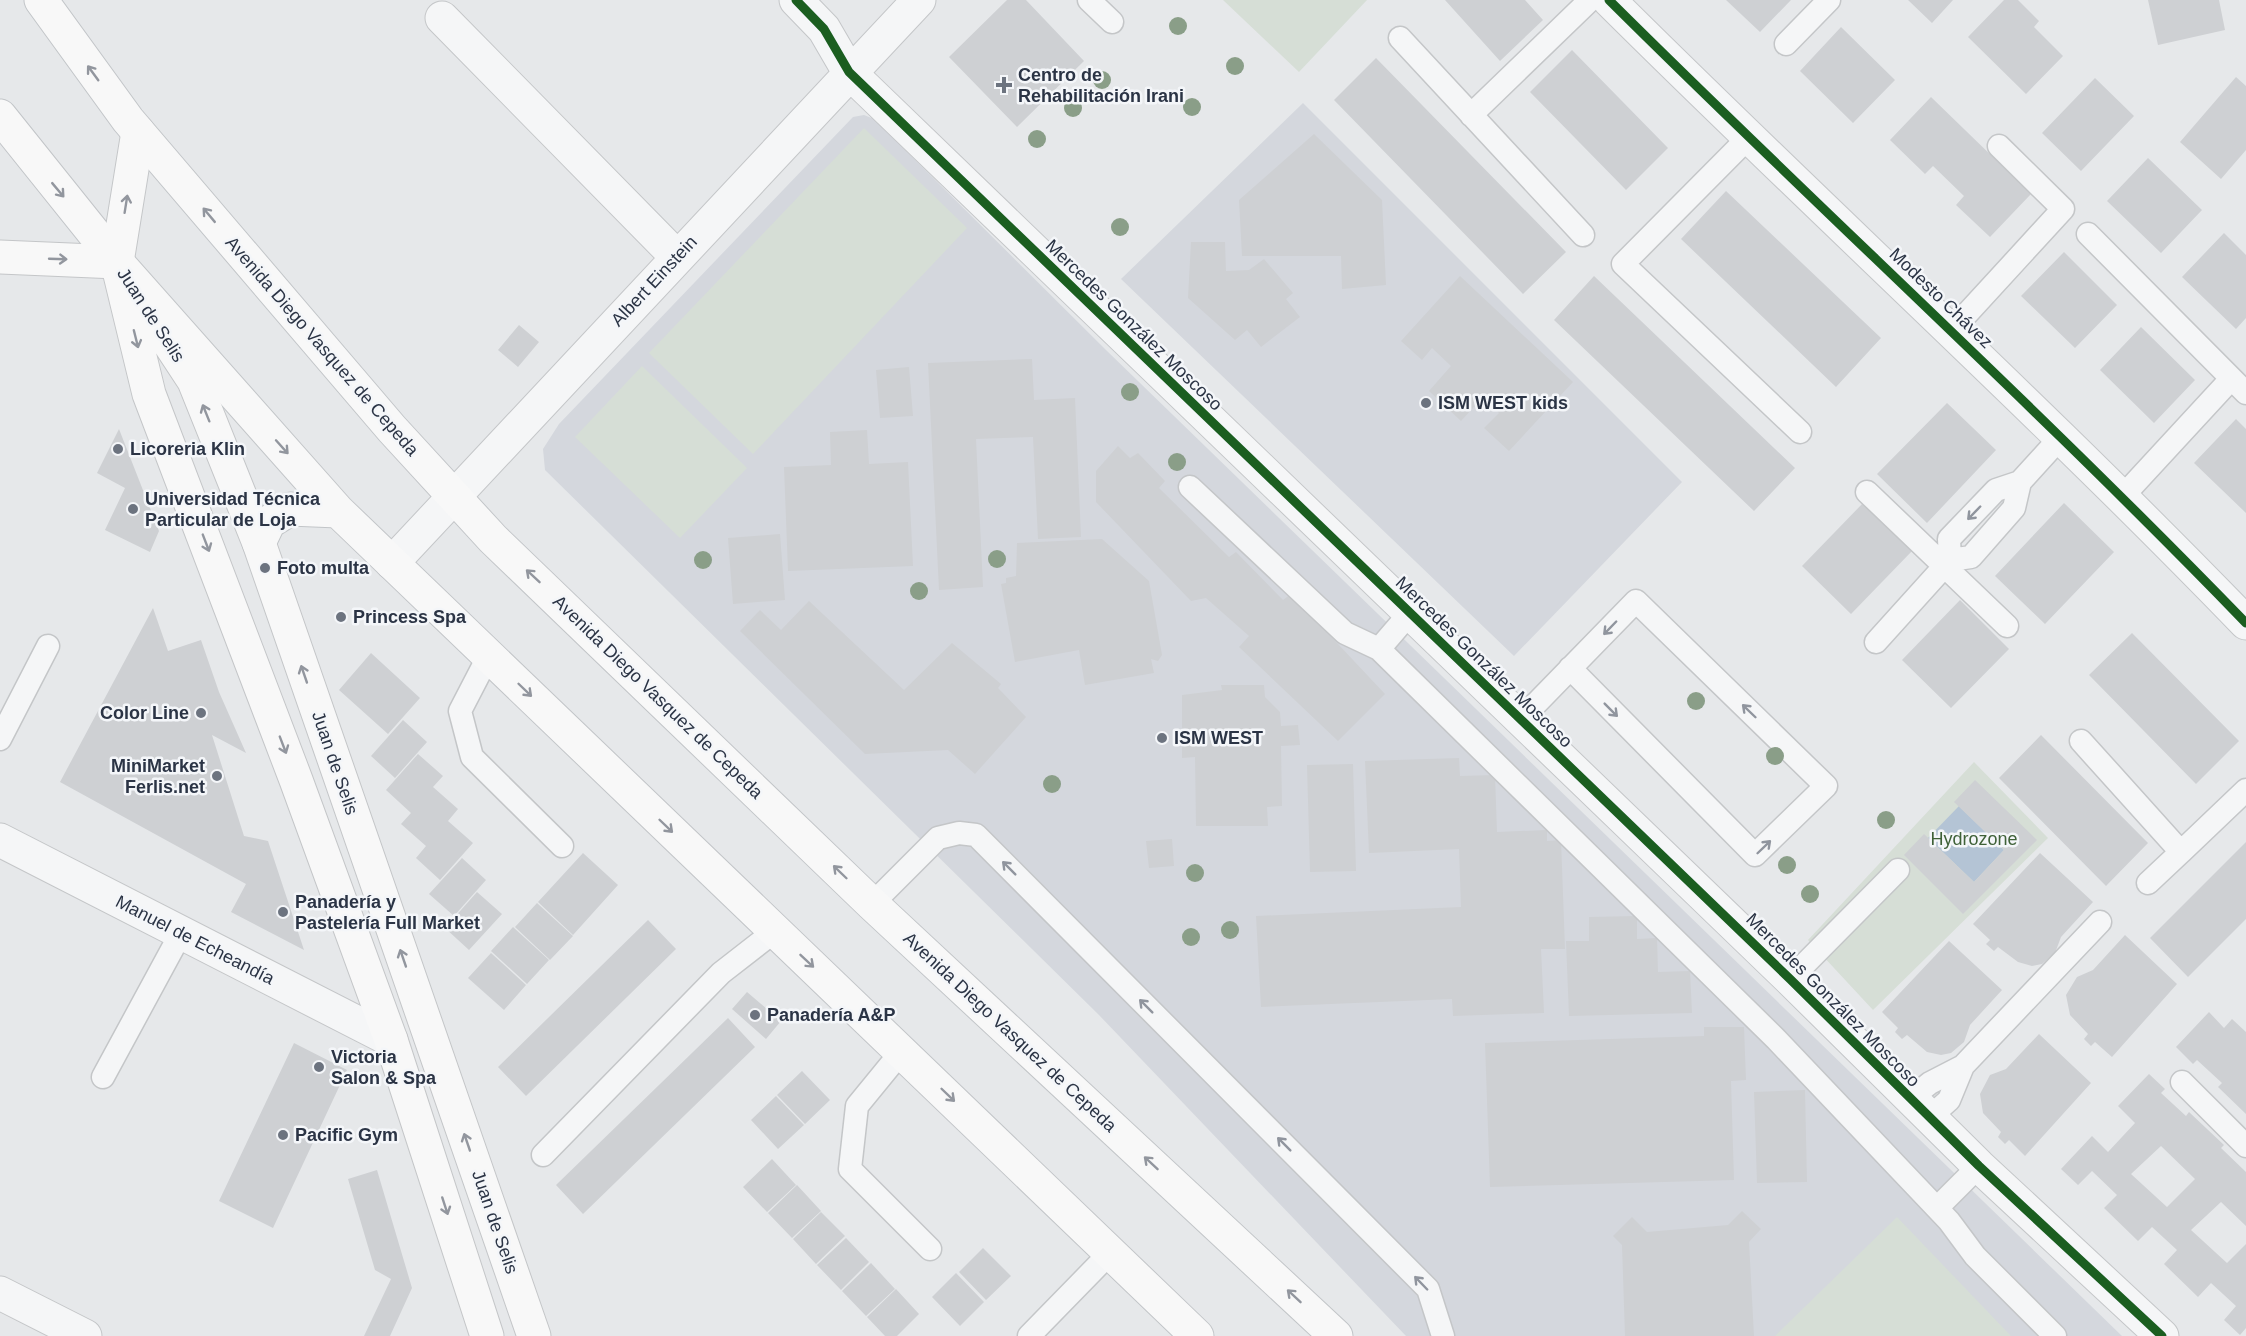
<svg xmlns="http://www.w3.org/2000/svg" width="2246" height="1336" font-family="Arial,sans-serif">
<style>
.built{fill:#d4d7dd}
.green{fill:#d6ded6}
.water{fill:#b4c4d5}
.building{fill:#ced0d3;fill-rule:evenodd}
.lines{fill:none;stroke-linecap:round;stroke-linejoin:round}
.lane-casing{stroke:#c4c6c8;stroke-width:25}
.street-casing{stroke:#c4c6c8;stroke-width:35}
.secondary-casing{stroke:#c4c6c8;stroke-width:35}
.primary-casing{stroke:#c2c5c8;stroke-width:35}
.lane{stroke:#f5f6f7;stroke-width:22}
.street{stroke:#f5f6f7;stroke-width:33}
.secondary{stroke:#f8f8f8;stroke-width:33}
.primary{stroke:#f8f8f8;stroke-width:33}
.cycleway-casing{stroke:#f4f6f9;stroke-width:13}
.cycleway{stroke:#1b5e20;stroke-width:9}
.tree{fill:#8a9e88}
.oneway{stroke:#92969e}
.oneway2{stroke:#90959e}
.poi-dot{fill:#6c737f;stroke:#f4f6f9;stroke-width:2}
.labels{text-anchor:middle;stroke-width:5;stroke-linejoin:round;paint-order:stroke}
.poi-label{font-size:18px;font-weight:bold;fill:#2b3445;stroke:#f4f6f9;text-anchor:start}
.street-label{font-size:18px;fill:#2b3445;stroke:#f4f6f9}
.park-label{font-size:18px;fill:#3f6138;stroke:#f4f6f9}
</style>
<rect width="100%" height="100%" fill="#e6e8ea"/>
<path class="built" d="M 1303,103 L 1682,482 L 1514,656 L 1121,279 Z
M 864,115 L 874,119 L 1106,350 L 2122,1336 L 1406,1336 L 1099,1015 L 545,470 L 543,449 L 559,424 L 853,117 Z"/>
<path class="green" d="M 1223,0 L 1367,0 L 1299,72 Z
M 864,128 L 967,228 L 753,454 L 649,353 Z
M 642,366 L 747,468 L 680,538 L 575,437 Z
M 1974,762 L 2048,838 L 1873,1010 L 1808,940 Z
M 1897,1217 L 2011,1336 L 1775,1336 Z"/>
<path class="water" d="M 1959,806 L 2004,850 L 1974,882 L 1928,838 Z"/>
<path class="building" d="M 1007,0 L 1026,0 L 1084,61 L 1017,127 L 949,57 Z
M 1445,0 L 1525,0 L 1543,20 L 1500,61 Z
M 1726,0 L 1791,0 L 1760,32 Z
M 1908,0 L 1953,0 L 1932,23 Z
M 2004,0 L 2018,0 L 2039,21 L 2034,27 L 2063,56 L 2026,94 L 1968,37 Z
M 2148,0 L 2219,0 L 2225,30 L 2158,45 Z
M 1841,27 L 1895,80 L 1853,123 L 1800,71 Z
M 1572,50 L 1668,148 L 1626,190 L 1530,92 Z
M 1376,58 L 1566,252 L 1523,294 L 1334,100 Z
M 2236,77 L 2246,86 L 2246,150 L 2221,179 L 2180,142 Z
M 2095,78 L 2134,116 L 2081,171 L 2042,133 Z
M 1931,97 L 2031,194 L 1990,237 L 1956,205 L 1964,196 L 1933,166 L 1925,174 L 1890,140 Z
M 1314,134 L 1382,200 L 1386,285 L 1342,289 L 1341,256 L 1242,256 L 1239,200 Z
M 2148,158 L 2202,210 L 2161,253 L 2107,201 Z
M 1726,191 L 1881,338 L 1836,387 L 1681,239 Z
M 2224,233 L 2246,255 L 2246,318 L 2236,329 L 2182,277 Z
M 1191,242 L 1225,242 L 1226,271 L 1249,270 L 1264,259 L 1293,293 L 1286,299 L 1300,317 L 1261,347 L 1247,330 L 1235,340 L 1188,298 Z
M 2064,252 L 2117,305 L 2075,348 L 2021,296 Z
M 1460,276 L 1573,382 L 1509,451 L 1484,428 L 1499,413 L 1483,397 L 1461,421 L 1429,391 L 1451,366 L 1432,348 L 1422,360 L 1401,341 Z
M 1594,276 L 1795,468 L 1754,511 L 1554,320 Z
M 519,325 L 539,342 L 518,367 L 498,350 Z
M 2141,327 L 2195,380 L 2154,423 L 2100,370 Z
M 1032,359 L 1034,400 L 1075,398 L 1081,537 L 1038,539 L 1033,437 L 976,439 L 983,587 L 939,590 L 928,363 Z
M 909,367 L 913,416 L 880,418 L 876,370 Z
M 1947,403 L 1996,450 L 1927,523 L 1877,474 Z
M 2236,419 L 2246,429 L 2246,513 L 2194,463 Z
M 119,429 L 159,531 L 150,552 L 105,530 L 125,488 L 97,473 Z
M 867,430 L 869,464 L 908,462 L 913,566 L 788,571 L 784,467 L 831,465 L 830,432 Z
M 1118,446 L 1130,458 L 1138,453 L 1165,481 L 1159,488 L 1229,557 L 1236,552 L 1283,600 L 1291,594 L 1385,694 L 1338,741 L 1239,647 L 1249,636 L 1206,598 L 1191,601 L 1096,502 L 1096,471 Z
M 1864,502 L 1913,550 L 1851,614 L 1802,566 Z
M 2064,503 L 2114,552 L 2045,624 L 1995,576 Z
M 780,534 L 785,600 L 733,604 L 728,538 Z
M 1102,539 L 1149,581 L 1162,655 L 1158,661 L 1151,659 L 1154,673 L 1085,685 L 1079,650 L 1015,662 L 1001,584 L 1006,583 L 1006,578 L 1016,576 L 1017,543 Z
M 1960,600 L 2009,649 L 1951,708 L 1902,660 Z
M 809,601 L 904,690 L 952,643 L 1001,684 L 998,688 L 1026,717 L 975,774 L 948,750 L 865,754 L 740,631 L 760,610 L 781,630 Z
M 153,608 L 168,651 L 201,640 L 219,692 L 246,753 L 212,735 L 244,836 L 268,841 L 304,950 L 231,912 L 246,884 L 60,782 Z
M 2132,633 L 2239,741 L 2196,784 L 2089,675 Z
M 371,653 L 420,698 L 388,734 L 339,690 Z
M 1221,685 L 1264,685 L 1265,697 L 1280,712 L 1281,726 L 1298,725 L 1300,745 L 1281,746 L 1282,806 L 1267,807 L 1268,826 L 1196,826 L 1195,757 L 1182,758 L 1182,695 L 1222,690 Z
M 403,720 L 427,742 L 395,778 L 371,756 Z
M 2041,735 L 2148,843 L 2106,886 L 1999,778 Z
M 418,754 L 443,776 L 433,787 L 458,809 L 448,821 L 473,843 L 440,880 L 416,858 L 426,846 L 401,824 L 411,813 L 386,790 Z
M 1459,758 L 1460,776 L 1495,775 L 1497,832 L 1547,830 L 1547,841 L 1561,840 L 1565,949 L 1541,949 L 1544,1013 L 1453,1016 L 1452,999 L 1261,1007 L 1256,916 L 1461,907 L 1459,849 L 1369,853 L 1365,761 Z
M 1353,764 L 1356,871 L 1310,872 L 1307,765 Z
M 1975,780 L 2037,840 L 1963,914 L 1904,855 L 1924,834 L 1974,882 L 2004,850 L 1954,802 Z
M 1172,839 L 1174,866 L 1149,868 L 1146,841 Z
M 2246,842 L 2246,919 L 2188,977 L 2150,938 Z
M 583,853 L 618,885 L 573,935 L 538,902 Z
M 2040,853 L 2093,902 L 2061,937 L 2055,953 L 2042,964 L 2032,966 L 2018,962 L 1998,947 L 1994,951 L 1986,944 L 1990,940 L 1973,924 Z
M 462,858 L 486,880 L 454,916 L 429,894 Z
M 477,892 L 502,914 L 469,950 L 445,928 Z
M 537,903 L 573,936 L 550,960 L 515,927 Z
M 1637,916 L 1637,939 L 1657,938 L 1658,972 L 1690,971 L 1692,1013 L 1569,1016 L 1566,941 L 1589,941 L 1589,917 Z
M 648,920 L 676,949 L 526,1096 L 498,1067 Z
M 513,927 L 549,960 L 527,984 L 491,951 Z
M 2125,935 L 2177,984 L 2112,1057 L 2095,1042 L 2091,1046 L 2084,1039 L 2088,1034 L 2070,1015 L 2066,995 L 2077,977 L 2093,970 Z
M 1949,941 L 2002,990 L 1970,1025 L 1964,1042 L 1951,1053 L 1941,1055 L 1927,1052 L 1907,1035 L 1902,1039 L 1895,1032 L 1898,1028 L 1882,1012 Z
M 491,953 L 526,985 L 504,1010 L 468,978 Z
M 747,992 L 781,1021 L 766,1039 L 732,1009 Z
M 2209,1012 L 2224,1028 L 2232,1019 L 2246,1032 L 2246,1114 L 2218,1087 L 2222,1083 L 2197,1060 L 2193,1064 L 2176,1047 Z
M 728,1018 L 755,1047 L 583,1214 L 556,1185 Z
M 1704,1027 L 1744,1027 L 1746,1080 L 1731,1081 L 1734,1180 L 1490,1187 L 1485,1043 L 1704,1036 Z
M 2039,1034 L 2091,1083 L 2025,1156 L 2009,1140 L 2005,1144 L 1998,1137 L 2001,1132 L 1983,1113 L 1980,1094 L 1990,1075 L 2006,1069 Z
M 294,1043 L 347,1070 L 273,1228 L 219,1201 Z
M 802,1071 L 830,1100 L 805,1124 L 777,1095 Z
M 2149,1074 L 2165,1089 L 2161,1093 L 2186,1116 L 2189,1112 L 2224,1145 L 2221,1148 L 2246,1172 L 2246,1226 L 2221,1202 L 2191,1230 L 2227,1263 L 2246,1244 L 2246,1328 L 2240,1335 L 2224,1320 L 2236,1306 L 2211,1283 L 2198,1297 L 2164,1264 L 2177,1250 L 2152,1227 L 2138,1241 L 2104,1208 L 2117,1195 L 2092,1171 L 2078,1185 L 2061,1169 L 2092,1136 L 2108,1152 L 2135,1123 L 2118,1106 ZM 2161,1146 L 2195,1179 L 2167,1207 L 2131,1174 Z
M 1805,1090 L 1807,1182 L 1757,1183 L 1754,1092 Z
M 776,1096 L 804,1125 L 778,1149 L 751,1120 Z
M 772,1159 L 796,1185 L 767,1212 L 743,1187 Z
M 377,1170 L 412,1288 L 390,1336 L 364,1336 L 391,1279 L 375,1270 L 348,1179 Z
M 797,1185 L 821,1211 L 792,1238 L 768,1213 Z
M 1742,1211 L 1761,1229 L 1749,1242 L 1754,1336 L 1625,1336 L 1622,1245 L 1613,1236 L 1632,1217 L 1647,1232 L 1728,1225 Z
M 821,1212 L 845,1236 L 816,1264 L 793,1239 Z
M 846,1238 L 869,1262 L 841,1290 L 817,1265 Z
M 983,1248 L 1011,1276 L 986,1300 L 959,1272 Z
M 871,1263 L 895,1289 L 866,1316 L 842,1291 Z
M 956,1273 L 984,1302 L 960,1326 L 932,1297 Z
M 896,1289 L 919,1314 L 897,1336 L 885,1336 L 867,1317 Z"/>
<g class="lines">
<defs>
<path id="lane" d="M 1089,0 L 1112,22
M 1400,38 L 1583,235
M 1786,44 L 1829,0
M 1471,115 L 1590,0
M 1748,138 L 1623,264 L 1800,432
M 2088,234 L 2246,393
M 1952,330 L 2063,209 L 1999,146
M 1190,487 L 1345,633 L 1379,649
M 1867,492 L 2007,626
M 2123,496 L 2231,379
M 1950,560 L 1949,539 L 1996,490 L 2020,482 L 2060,438
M 1410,613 L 1379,649 L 1776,1039 L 1949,1221 L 1975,1256 L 2055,1336
M 1876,642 L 1950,560 L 1971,557 L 2014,508 L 2020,482
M 489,655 L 460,711 L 472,757 L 562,846
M 1521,719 L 1636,601 L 1826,786 L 1755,855 L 1570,668
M 0,739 L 48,646
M 2081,741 L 2181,852 L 2246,790
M 2148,883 L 2181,852
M 872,904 L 938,838 L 959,833 L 976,835 L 1428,1289 L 1443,1336
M 1790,979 L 1898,870
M 902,1051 L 857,1106 L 850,1169 L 930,1249
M 103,1077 L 181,933
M 2182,1082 L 2246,1146
M 1910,1099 L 1930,1083 L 1963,1066 L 2100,922
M 1930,1117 L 1949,1100 L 1963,1066
M 543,1155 L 721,973 L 775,931
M 1937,1208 L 1979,1166
M 1029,1336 L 1110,1253"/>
<path id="street" d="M 796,0 L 824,29 L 849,72 L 1790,979 L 1979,1166 L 2162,1336
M 1609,0 C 1820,210 2039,409 2246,623
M 442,18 L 677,257
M 392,563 L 919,0
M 0,840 L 391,1040
M 0,1293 L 85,1336"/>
<path id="secondary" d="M 138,132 L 117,262 L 149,394 L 296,780 L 391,1040 L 487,1336
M 0,257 L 117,262
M 150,314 L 194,381 L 259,543 L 534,1336"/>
<path id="primary" d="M 41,0 L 128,120 L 392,429 L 493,539 L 872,904 L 1336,1336
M 0,116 L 117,262 L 338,511 L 1197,1336
M 259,543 L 269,522 L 290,509 L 338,511"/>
</defs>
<use href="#lane" class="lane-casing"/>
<use href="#street" class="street-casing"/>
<use href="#secondary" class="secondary-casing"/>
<use href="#primary" class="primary-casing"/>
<use href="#lane" class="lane"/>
<use href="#street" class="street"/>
<use href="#secondary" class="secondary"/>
<use href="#primary" class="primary"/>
<defs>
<path id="cycleway" d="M 796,0 L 824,29 L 849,72 L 1790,979 L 1979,1166 L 2162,1336
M 1609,0 C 1820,210 2039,409 2246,623"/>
</defs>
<use href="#cycleway" class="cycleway-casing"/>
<use href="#cycleway" class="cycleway"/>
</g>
<g class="tree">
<circle cx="1178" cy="26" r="9"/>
<circle cx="1235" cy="66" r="9"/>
<circle cx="1102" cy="80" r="9"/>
<circle cx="1192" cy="107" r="9"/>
<circle cx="1073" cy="108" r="9"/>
<circle cx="1037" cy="139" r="9"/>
<circle cx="1120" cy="227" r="9"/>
<circle cx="1130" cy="392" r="9"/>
<circle cx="1177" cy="462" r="9"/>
<circle cx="997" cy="559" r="9"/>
<circle cx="703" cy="560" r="9"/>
<circle cx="919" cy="591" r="9"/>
<circle cx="1696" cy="701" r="9"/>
<circle cx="1775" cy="756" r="9"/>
<circle cx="1052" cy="784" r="9"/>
<circle cx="1886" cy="820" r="9"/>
<circle cx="1787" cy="865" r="9"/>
<circle cx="1195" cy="873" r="9"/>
<circle cx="1810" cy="894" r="9"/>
<circle cx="1230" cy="930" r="9"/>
<circle cx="1191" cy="937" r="9"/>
</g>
<defs><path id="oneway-shaft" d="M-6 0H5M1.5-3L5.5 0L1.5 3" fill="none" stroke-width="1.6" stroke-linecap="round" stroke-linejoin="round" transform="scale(1.5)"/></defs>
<g class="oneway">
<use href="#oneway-shaft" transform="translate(93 73) rotate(-126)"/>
<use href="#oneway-shaft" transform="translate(58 190) rotate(50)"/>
<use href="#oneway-shaft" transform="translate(126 204) rotate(-81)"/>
<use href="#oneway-shaft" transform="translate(209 215) rotate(-130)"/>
<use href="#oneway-shaft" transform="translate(58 259) rotate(2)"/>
<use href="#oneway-shaft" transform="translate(136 339) rotate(76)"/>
<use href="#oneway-shaft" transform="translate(206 413) rotate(-112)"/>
<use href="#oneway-shaft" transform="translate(282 447) rotate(48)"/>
<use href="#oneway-shaft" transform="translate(206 543) rotate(69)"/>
<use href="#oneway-shaft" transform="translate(533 576) rotate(-137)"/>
<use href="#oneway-shaft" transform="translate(304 674) rotate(-109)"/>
<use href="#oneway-shaft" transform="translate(525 690) rotate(44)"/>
<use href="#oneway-shaft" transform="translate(283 745) rotate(69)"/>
<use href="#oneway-shaft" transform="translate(666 826) rotate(44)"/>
<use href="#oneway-shaft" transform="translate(840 872) rotate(-136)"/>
<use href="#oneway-shaft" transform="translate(403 958) rotate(-109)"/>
<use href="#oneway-shaft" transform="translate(807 961) rotate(43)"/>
<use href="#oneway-shaft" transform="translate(948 1095) rotate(44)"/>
<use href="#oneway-shaft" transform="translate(467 1142) rotate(-109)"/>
<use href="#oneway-shaft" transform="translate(1151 1163) rotate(-137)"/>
<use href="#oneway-shaft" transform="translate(445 1206) rotate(72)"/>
<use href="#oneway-shaft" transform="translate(1294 1296) rotate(-137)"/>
</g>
<g class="oneway2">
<use href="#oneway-shaft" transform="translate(1974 513) rotate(134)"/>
<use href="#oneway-shaft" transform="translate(1610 628) rotate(134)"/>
<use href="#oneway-shaft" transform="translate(1611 710) rotate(45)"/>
<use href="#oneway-shaft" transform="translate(1749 711) rotate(-136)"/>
<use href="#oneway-shaft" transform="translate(1764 847) rotate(-44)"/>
<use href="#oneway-shaft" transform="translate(1009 868) rotate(-135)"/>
<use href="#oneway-shaft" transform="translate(1146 1006) rotate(-135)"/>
<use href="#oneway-shaft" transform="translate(1284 1144) rotate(-135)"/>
<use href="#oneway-shaft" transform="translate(1421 1283) rotate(-134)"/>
</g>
<g class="poi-dot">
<path d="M1001 76h6v6h6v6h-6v6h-6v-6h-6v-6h6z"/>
<circle cx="1426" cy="403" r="6"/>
<circle cx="118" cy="449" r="6"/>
<circle cx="133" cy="509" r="6"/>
<circle cx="265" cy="568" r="6"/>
<circle cx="341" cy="617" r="6"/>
<circle cx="201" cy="713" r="6"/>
<circle cx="1162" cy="738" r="6"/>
<circle cx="217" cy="776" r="6"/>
<circle cx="283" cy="912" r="6"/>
<circle cx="755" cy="1015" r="6"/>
<circle cx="319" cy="1067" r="6"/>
<circle cx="283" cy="1135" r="6"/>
</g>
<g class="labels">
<g class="poi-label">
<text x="1018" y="81">Centro de<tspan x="1018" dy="21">Rehabilitación Irani</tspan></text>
<text x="1438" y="409">ISM WEST kids</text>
<text x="130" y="455">Licoreria Klin</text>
<text x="145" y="505">Universidad Técnica<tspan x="145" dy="21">Particular de Loja</tspan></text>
<text x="277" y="574">Foto multa</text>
<text x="353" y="623">Princess Spa</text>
<text x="189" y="719" text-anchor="end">Color Line</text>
<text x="1174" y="744">ISM WEST</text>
<text x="205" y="772" text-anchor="end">MiniMarket<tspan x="205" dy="21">Ferlis.net</tspan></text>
<text x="295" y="908">Panadería y<tspan x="295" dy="21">Pastelería Full Market</tspan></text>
<text x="767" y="1021">Panadería A&amp;P</text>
<text x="331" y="1063">Victoria<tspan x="331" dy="21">Salon &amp; Spa</tspan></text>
<text x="295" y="1141">Pacific Gym</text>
</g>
<g class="street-label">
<text transform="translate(654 281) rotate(-47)" y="6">Albert Einstein</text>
<text transform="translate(1941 298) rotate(44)" y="6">Modesto Chávez</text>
<text transform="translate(151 315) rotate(57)" y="6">Juan de Selis</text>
<text transform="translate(1134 325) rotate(44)" y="6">Mercedes González Moscoso</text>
<text transform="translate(322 346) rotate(49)" y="6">Avenida Diego Vasquez de Cepeda</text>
<text transform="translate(1484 662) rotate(44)" y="6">Mercedes González Moscoso</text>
<text transform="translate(658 697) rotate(44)" y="6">Avenida Diego Vasquez de Cepeda</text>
<text transform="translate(335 763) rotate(71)" y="6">Juan de Selis</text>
<text transform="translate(195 940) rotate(27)" y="6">Manuel de Echeandía</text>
<text transform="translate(1833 1000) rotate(45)" y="6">Mercedes González Moscoso</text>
<text transform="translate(1010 1032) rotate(43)" y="6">Avenida Diego Vasquez de Cepeda</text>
<text transform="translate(495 1222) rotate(71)" y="6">Juan de Selis</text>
</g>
<g class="park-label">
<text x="1974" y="845">Hydrozone</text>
</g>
</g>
</svg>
